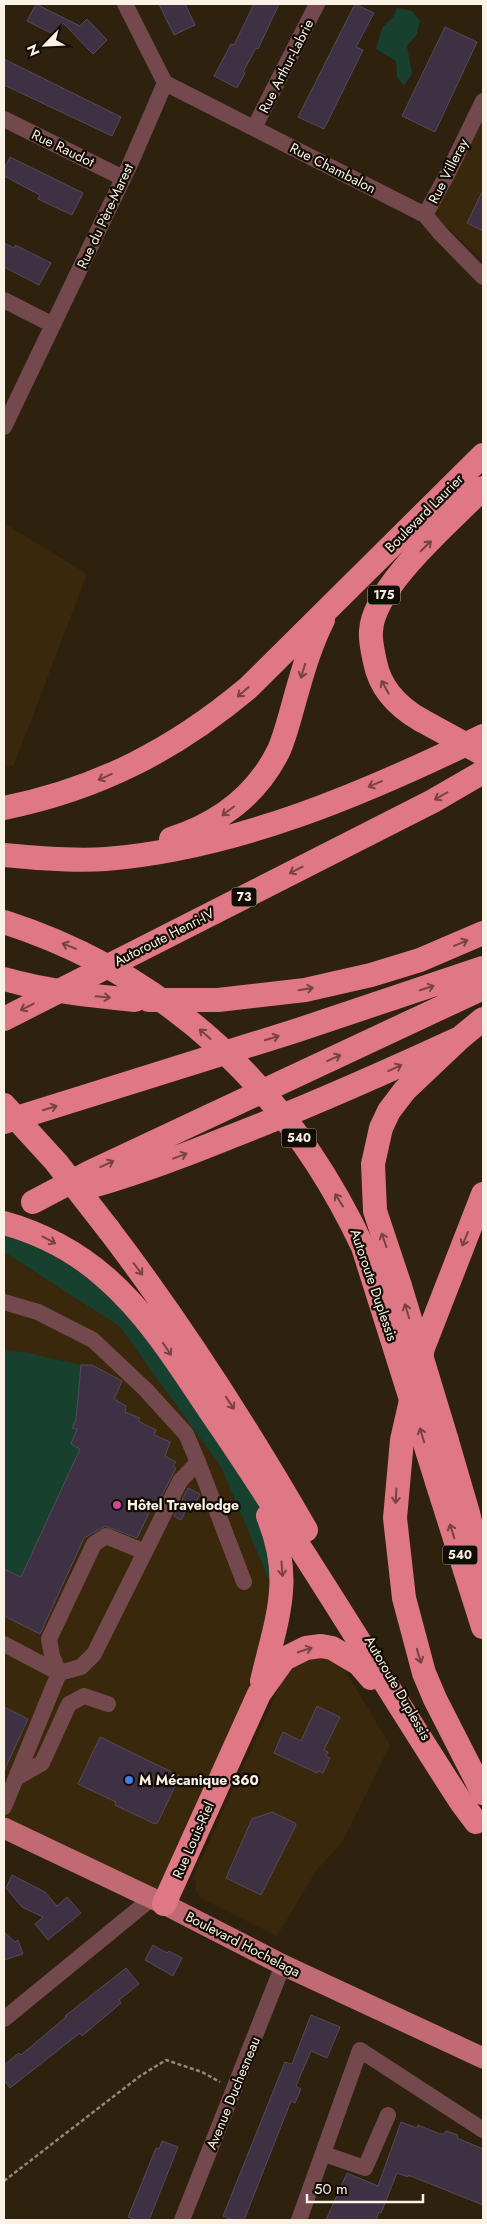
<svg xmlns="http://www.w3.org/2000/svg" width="487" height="2224" font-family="Jost,sans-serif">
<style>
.built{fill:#3a280d}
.green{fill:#17412e}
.building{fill:#3f3144;stroke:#57485c}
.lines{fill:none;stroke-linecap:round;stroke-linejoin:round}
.path{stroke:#928877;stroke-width:2.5;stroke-dasharray:4 2.5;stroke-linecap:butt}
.minor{stroke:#73494d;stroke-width:16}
.major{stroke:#c16a74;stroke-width:21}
.highway{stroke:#df7784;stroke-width:24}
.highway-bridge{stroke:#df7784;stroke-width:24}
.oneway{stroke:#784244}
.hotel-dot{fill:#d1479c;stroke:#120c05;stroke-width:2}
.shop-dot{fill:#3f7fe0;stroke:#120c05;stroke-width:2}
.labels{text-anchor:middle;stroke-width:4.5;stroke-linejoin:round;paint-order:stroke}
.shield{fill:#120c05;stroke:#b4ada2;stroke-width:1}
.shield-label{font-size:12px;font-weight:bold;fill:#faf2e5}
.street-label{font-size:14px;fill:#faf2e5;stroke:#120c05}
.poi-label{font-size:14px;font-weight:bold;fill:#faf2e5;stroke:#120c05;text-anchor:start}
</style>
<rect width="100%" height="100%" fill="#2e210d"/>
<path class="built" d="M 483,101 L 483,261 L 447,227 L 425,215 Z
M 4,523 L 87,574 L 14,765 L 4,768 Z
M 4,1252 L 119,1326 L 221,1467 L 280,1606 L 259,1694 L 164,1904 L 4,1828 Z
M 311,1657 L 338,1659 L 390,1745 L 343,1841 L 316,1871 L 277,1936 L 199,1897 L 196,1890 L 195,1880 L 193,1878 L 286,1672 L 292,1666 Z"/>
<path class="green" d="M 397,8 L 412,11 L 420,21 L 417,34 L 407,46 L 412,74 L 404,86 L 397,77 L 396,61 L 376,49 L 382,28 L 393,17 Z
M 4,1223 L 105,1277 L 267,1513 L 280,1606 L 221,1467 L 119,1326 L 4,1252 Z
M 4,1351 L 23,1352 L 81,1365 L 77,1412 L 80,1413 L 72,1428 L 77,1429 L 71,1444 L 80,1449 L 21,1577 L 4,1571 Z"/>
<path class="building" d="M 36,4 L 80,26 L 87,19 L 107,40 L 93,54 L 63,23 L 57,36 L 27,21 Z
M 159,4 L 185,4 L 195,25 L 174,35 Z
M 254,4 L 279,4 L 258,49 L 256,48 L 243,72 L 245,73 L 237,88 L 214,76 L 231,44 L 234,45 Z
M 355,4 L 374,13 L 356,47 L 363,50 L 324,129 L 298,117 Z
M 445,27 L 477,42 L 435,132 L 402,116 Z
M 4,59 L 121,117 L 112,136 L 4,85 Z
M 10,157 L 83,193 L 72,215 L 38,199 L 40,195 L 4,176 L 4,169 Z
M 483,190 L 483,231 L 467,223 Z
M 4,243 L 14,248 L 15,245 L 51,263 L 39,285 L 4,267 Z
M 81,1365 L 92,1365 L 122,1381 L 114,1399 L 126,1406 L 125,1412 L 140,1418 L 138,1421 L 156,1430 L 154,1435 L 170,1442 L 165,1456 L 176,1462 L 173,1466 L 176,1468 L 154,1511 L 151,1509 L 137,1538 L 105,1526 L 84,1538 L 40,1634 L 4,1616 L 4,1569 L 21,1577 L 80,1449 L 71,1444 L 77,1429 L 72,1428 L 76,1420 Z
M 188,1488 L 200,1494 L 191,1512 L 186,1510 L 181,1520 L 174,1516 Z
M 317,1706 L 340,1717 L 324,1750 L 328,1752 L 326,1756 L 330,1758 L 323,1773 L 319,1771 L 317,1773 L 274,1753 L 283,1732 L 301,1741 Z
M 4,1707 L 28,1719 L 4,1771 Z
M 100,1737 L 180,1776 L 158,1822 L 155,1824 L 115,1805 L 116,1802 L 78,1784 Z
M 272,1812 L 295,1823 L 296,1825 L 261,1895 L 226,1878 L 252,1819 Z
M 12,1875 L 45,1892 L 57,1906 L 67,1897 L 81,1913 L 48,1940 L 35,1924 L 43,1917 L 22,1907 L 6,1888 Z
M 4,1932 L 15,1942 L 18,1940 L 23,1954 L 4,1960 Z
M 153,1945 L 167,1953 L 169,1951 L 182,1958 L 173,1976 L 145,1960 Z
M 126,1968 L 139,1984 L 119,2000 L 121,2003 L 82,2036 L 80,2033 L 10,2088 L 4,2080 L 4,2065 L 19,2053 L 21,2055 L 66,2017 L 65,2016 Z
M 311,2015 L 340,2027 L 327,2058 L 311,2051 L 296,2086 L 301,2089 L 295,2103 L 291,2101 L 244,2220 L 233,2220 L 223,2216 L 285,2062 L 292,2064 Z
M 401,2122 L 417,2128 L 418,2125 L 440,2134 L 444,2134 L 446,2131 L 458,2135 L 457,2138 L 483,2149 L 483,2205 L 408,2175 L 408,2177 L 397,2173 L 381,2213 L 379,2212 L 376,2220 L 326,2220 L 347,2173 L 378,2186 Z
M 162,2141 L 178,2147 L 149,2220 L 137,2220 L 128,2217 L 156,2148 L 159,2149 Z"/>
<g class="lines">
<path class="path" d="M 4,2181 L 140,2076 L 166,2060 L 202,2072 L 220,2082"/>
<path class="minor" d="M 125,4 L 165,83
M 165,83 L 425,215 L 441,234 L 483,277
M 4,119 L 123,178
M 254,128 L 317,4
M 425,215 L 449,171 L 483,101
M 4,300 L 53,325
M 4,427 L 131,162 L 165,83
M 4,1302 L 38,1312 L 93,1340 L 146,1390 L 186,1434 L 198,1462 L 180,1481 L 145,1552
M 198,1462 L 244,1582
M 4,1644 L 59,1673 L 81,1667 L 94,1654 L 145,1552 L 106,1536 L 94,1544 L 49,1639 L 52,1656 L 59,1673 L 4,1807
M 16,1778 L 42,1763 L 69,1704 L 84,1696 L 108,1704
M 4,2019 L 152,1898
M 324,2154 L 365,2168 L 388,2115
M 182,2220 L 283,1965
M 299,2220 L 360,2050 L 483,2130"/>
<path class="major" d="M 4,1828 L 164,1904 L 283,1965 L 483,2058"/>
<path class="highway" d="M 421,720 C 398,707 380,688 375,662 C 373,652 370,641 371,631 C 373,586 452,520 483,488
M 4,808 C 98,789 174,750 248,688 L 483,455
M 171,839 C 218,824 257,795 279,750 C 285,736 289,720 293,706 C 301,677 309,648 323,620
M 4,855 C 34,858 77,861 106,859 C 238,848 366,793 483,736
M 149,1000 L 218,1000 L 305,990 L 371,975 L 420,960 L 483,933
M 4,1019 L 433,801 L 483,772
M 4,1122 L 295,1031 L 483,968
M 81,1189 C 130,1176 178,1158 225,1139 C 305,1108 382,1074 460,1038
M 483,1194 L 423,1348 L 402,1440 L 395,1518 L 404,1598 L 424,1673 L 435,1699 L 483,1793
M 33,1202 L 90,1172 L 483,988
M 4,1223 C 40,1233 77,1252 106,1278 C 153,1319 185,1375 221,1427 C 304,1549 380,1677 461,1802 L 476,1822
M 109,1230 C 182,1326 246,1426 306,1530
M 400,1286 L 375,1211 L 373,1164 L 381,1128 L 389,1111 L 405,1090 L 460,1038 L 483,1019
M 447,1441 L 468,1513 L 483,1577
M 437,1482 L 483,1627
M 262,1681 C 277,1617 294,1580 268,1516
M 164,1904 L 259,1694 L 284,1659 L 306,1648 L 321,1646 L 332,1648 L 359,1664 L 371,1678"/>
<path class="highway-bridge" d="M 421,720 L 483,754
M 4,922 C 169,975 290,1091 363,1247 L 437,1482
M 4,979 C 47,991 91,996 135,1000
M 4,1105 L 56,1162 L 109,1230
M 400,1286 L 447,1441"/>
</g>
<defs><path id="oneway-shaft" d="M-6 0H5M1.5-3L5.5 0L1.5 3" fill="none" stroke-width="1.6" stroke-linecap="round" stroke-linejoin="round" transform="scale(1.25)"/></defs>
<g class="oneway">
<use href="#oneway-shaft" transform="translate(426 546) rotate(-45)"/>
<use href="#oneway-shaft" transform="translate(303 671) rotate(107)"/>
<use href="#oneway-shaft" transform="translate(385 687) rotate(-119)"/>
<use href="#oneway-shaft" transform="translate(243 692) rotate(139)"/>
<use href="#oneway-shaft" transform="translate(105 777) rotate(156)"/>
<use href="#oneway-shaft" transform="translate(375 784) rotate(157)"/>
<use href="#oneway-shaft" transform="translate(441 796) rotate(150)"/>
<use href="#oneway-shaft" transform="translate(228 811) rotate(143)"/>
<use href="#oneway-shaft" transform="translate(296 870) rotate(153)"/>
<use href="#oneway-shaft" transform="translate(461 943) rotate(-23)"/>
<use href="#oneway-shaft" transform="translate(69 946) rotate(-158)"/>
<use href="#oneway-shaft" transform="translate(427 988) rotate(-18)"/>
<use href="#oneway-shaft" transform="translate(306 989) rotate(-10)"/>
<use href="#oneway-shaft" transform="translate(103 997) rotate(5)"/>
<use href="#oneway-shaft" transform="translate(27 1007) rotate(153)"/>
<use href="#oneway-shaft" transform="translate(205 1034) rotate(-139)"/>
<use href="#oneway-shaft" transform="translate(272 1038) rotate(-17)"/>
<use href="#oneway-shaft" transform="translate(334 1058) rotate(-25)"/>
<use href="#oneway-shaft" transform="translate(395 1068) rotate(-25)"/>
<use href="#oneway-shaft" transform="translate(50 1108) rotate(-17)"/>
<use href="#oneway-shaft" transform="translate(180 1156) rotate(-20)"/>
<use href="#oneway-shaft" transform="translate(107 1164) rotate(-25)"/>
<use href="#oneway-shaft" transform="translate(339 1200) rotate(-122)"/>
<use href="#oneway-shaft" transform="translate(465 1239) rotate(112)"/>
<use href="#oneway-shaft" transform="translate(49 1240) rotate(28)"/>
<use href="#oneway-shaft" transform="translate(384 1240) rotate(-109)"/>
<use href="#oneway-shaft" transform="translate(138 1269) rotate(53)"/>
<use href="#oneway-shaft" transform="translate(407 1311) rotate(-107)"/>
<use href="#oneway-shaft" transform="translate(167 1349) rotate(56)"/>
<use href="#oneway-shaft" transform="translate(230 1403) rotate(57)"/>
<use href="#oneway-shaft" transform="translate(422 1435) rotate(-107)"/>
<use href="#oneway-shaft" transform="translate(396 1496) rotate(93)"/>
<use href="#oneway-shaft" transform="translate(452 1531) rotate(-108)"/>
<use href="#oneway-shaft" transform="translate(282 1569) rotate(86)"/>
<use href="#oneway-shaft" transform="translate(305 1650) rotate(-18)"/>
<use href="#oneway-shaft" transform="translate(419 1656) rotate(73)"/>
</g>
<circle class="hotel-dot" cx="117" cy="1505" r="5"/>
<circle class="shop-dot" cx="129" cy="1780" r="5"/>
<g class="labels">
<g class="shield">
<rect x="368" y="585.5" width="32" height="19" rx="4"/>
<rect x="231.5" y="887.5" width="25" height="19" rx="4"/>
<rect x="281.5" y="1128.5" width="35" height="19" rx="4"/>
<rect x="442.5" y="1545.5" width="35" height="19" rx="4"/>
</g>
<g class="shield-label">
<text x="384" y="599">175</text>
<text x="244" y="901">73</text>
<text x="299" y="1142">540</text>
<text x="460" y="1559">540</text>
</g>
<g class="street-label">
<text transform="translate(286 66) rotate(-63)" y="5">Rue Arthur-Labrie</text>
<text transform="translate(63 148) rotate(26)" y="5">Rue Raudot</text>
<text transform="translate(333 168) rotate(27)" y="5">Rue Chambalon</text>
<text transform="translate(448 171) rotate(-63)" y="5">Rue Villeray</text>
<text transform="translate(105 216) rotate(-65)" y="5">Rue du Père-Marest</text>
<text transform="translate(424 513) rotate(-45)" y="5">Boulevard Laurier</text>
<text transform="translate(164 937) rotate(-27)" y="5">Autoroute Henri-IV</text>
<text transform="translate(374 1285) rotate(71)" y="5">Autoroute Duplessis</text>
<text transform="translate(398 1688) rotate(60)" y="5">Autoroute Duplessis</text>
<text transform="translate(193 1840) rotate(-66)" y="5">Rue Louis-Riel</text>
<text transform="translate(243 1944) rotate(27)" y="5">Boulevard Hochelaga</text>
<text transform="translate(233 2093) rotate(-68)" y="5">Avenue Duchesneau</text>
</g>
<g class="poi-label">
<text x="127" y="1510">Hôtel Travelodge</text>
<text x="139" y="1785">M Mécanique 360</text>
</g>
</g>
<rect width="487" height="2224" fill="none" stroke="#faf2e5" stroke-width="10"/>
<g transform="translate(45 45) rotate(246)" stroke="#120c05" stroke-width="4" paint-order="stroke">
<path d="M0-4L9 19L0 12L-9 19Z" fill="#faf2e5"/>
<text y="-8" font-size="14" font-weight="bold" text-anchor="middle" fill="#faf2e5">N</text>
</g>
<path d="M307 2194v8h116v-8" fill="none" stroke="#faf2e5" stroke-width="2.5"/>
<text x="314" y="2194" font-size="15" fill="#faf2e5" stroke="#120c05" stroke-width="4" paint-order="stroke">50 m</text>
</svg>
